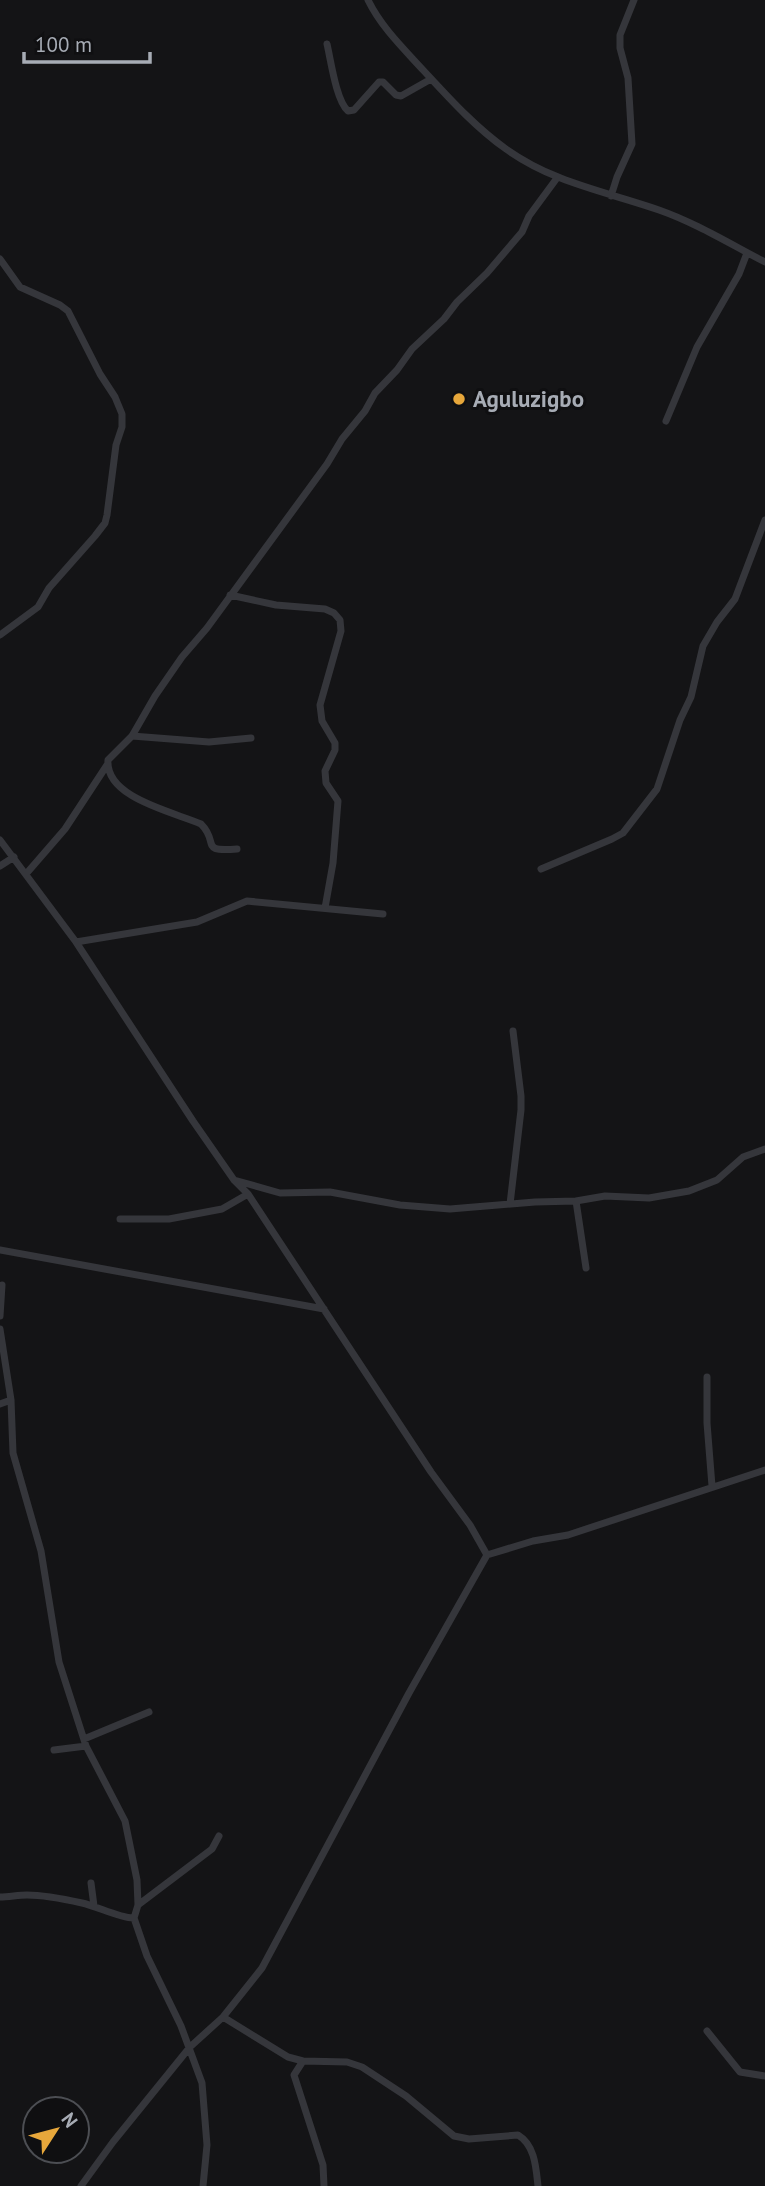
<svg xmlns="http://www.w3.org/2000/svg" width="765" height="2186" font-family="'PT Sans',sans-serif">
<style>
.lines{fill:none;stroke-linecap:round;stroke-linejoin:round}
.street{stroke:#35363b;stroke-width:7}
.poi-dot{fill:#e7a73b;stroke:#0f0f11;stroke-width:2.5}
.labels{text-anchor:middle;stroke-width:6;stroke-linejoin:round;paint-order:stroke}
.poi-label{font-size:23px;font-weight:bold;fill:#a7acb5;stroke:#0f0f11;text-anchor:start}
</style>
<rect width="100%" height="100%" fill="#141416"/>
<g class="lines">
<path class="street" d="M 368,0 C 381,27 404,49 424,71 C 449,98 475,127 506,149 C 554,183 604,191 659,210 C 696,223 730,244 765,262
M 327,44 C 331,61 336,100 348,111 L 354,110 L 379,82 L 383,82 L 396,95 L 401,96 L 431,79
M 611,196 L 617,177 L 632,144 L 628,78 L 620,48 L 620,35 L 634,0
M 0,259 L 20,287 L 60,305 L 68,311 L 100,374 L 115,397 L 122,414 L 122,427 L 116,445 L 107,515 L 105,523 L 95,536 L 49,588 L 38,607 L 0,635
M 666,421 L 697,347 L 739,274 L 747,253
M 230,595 L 276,605 L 325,609 L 334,613 L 340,620 L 341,631 L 320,705 L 322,721 L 335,743 L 335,750 L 325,771 L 326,783 L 338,801 L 333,863 L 325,908
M 132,736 L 209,742 L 251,738
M 0,840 L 76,942 L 193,1121 L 234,1180 L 248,1194 L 431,1472 L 470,1525 L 487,1555
M 237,849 C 198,852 220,843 201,824 C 174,812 105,798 108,760 L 132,736 L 155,696 L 182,657 L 207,628 L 327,464 L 342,439 L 365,411 L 375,393 L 397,370 L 412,349 L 444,319 L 457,302 L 487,273 L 522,232 L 529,216 L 557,178
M 0,866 L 14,857
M 541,869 L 612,839 L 623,833 L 657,789 L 680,720 L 691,697 L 703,646 L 717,622 L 735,599 L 765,520
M 26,874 L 65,829 L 107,765
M 76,942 L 197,922 L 247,901 L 383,914
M 234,1180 L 280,1193 L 330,1192 L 400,1205 L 450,1209 L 535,1202 L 576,1201
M 510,1204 L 521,1110 L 521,1096 L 513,1031
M 120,1219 L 169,1219 L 222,1209 L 248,1194
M 0,1250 L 324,1309
M 586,1268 L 576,1201 L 605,1196 L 649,1198 L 689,1191 L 717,1180 L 743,1157 L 765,1149
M 0,1316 L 2,1285
M 0,1329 L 11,1400 L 13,1453 L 41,1551 L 59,1662 L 86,1746 L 125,1821 L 137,1880 L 138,1905 L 134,1918
M 707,1377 L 707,1423 L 712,1486
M 0,1404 L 11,1400
M 84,1739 L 149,1712
M 54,1750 L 86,1746
M 91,1883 L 94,1906
M 0,1897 C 9,1897 18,1895 27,1895 C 45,1895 64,1899 82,1903 C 96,1906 122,1919 134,1918 L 147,1956 L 181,2026 L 202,2083 L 207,2145 L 203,2186
M 138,1905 L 212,1849 L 219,1836
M 223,2017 L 288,2057 L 303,2061 L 347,2062 L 362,2067 L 406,2096 L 454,2136 L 469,2139 L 518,2135 C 535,2145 536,2168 538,2186
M 707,2031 L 740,2072 L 765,2076
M 303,2061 L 294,2075 L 323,2165 L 324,2186
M 81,2186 L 113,2142 L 190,2047 L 223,2017 L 262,1968 L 409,1693 L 487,1555 L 533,1541 L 568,1535 L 765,1470"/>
</g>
<circle class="poi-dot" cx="459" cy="399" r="7"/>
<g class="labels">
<g class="poi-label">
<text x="473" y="407">Aguluzigbo</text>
</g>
</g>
<g transform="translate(56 2130) rotate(54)"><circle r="33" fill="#0f0f11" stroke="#4c4e53" stroke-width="2"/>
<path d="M0-5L12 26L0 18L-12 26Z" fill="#e7a73b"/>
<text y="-10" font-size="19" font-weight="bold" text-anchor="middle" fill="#a7acb5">N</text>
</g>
<path d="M24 52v10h126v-10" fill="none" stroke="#a7acb5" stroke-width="3.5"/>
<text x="35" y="52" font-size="21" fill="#a7acb5" stroke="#0f0f11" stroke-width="5" paint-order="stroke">100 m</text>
</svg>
